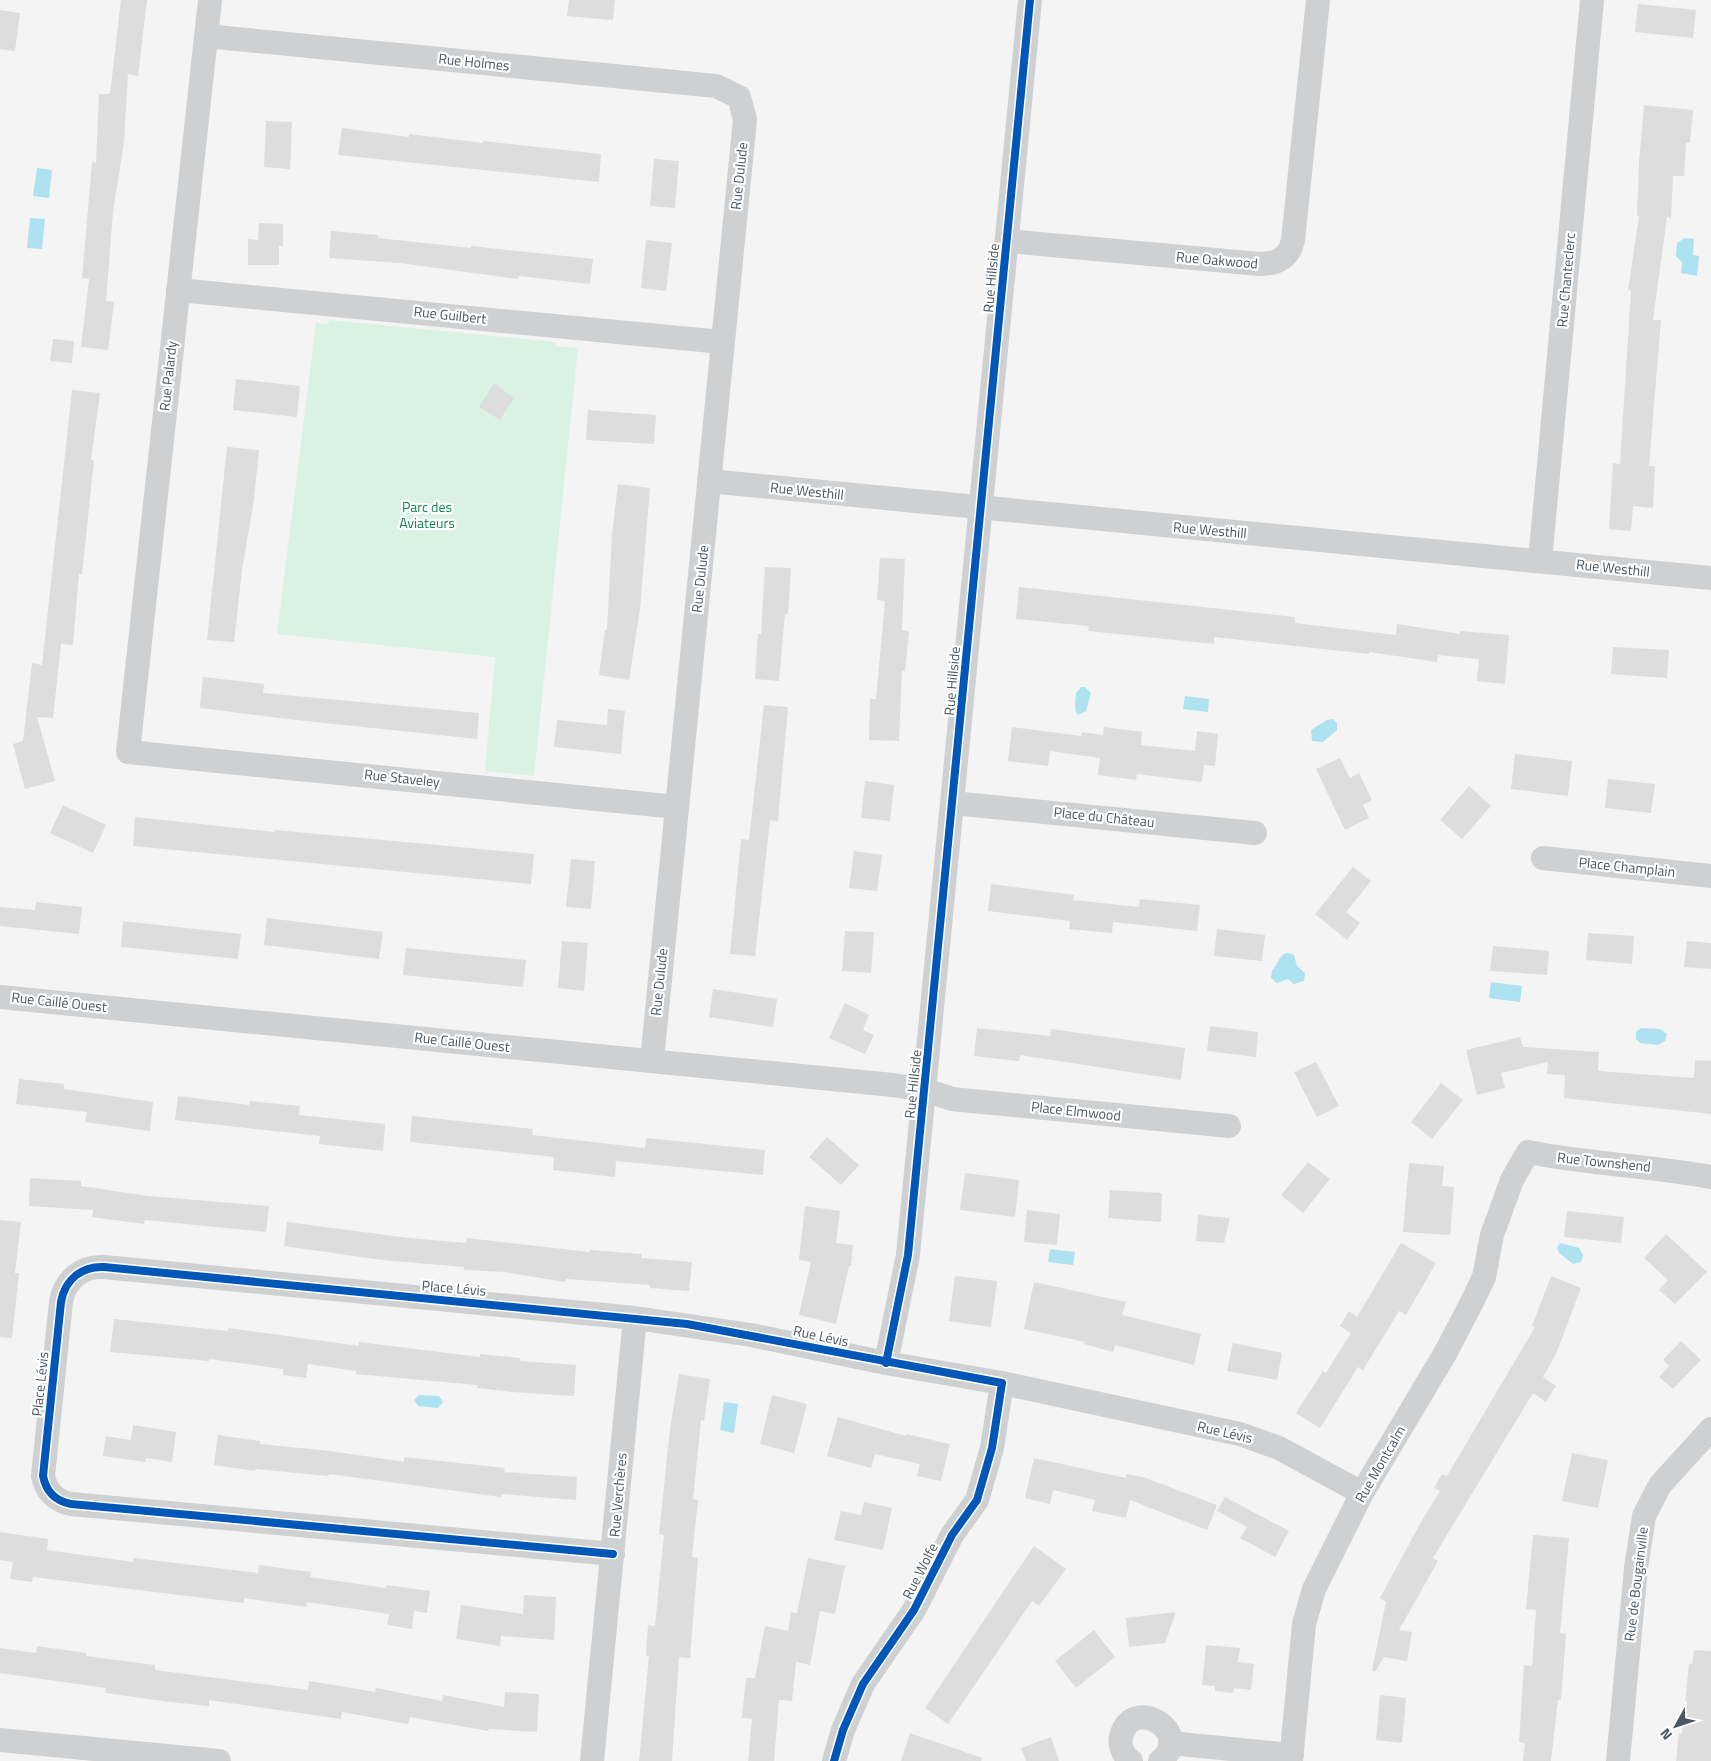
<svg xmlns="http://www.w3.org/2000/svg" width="1711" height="1761" font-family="'Titillium Web',sans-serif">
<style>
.green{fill:#d9f2e3}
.water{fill:#aee2f0}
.building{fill:#ddddde}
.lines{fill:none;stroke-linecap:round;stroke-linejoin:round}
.minor{stroke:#ced0d2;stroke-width:24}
.cycleway-casing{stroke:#fff;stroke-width:11}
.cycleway{stroke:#0057b8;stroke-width:8}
.labels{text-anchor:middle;stroke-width:4.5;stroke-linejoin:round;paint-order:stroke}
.street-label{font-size:14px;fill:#4a5661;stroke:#fff}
.park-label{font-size:14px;fill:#17864f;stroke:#fff}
</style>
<rect width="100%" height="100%" fill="#f4f4f4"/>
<path class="green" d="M 329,320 L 556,342 L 556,346 L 578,348 L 534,776 L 485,771 L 495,657 L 277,634 L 316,323 L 328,324 Z"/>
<path class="water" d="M 37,168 L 52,170 L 49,198 L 33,196 Z
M 30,218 L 45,219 L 42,249 L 27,248 Z
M 1685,238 L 1694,239 L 1693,255 L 1699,256 L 1697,276 L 1681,273 L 1682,262 L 1676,256 L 1677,243 Z
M 1081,687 L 1085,687 L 1091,693 L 1086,711 L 1078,715 C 1073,709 1076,700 1076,693 Z
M 1185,696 L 1209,699 L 1208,712 L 1183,709 Z
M 1333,719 L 1337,723 L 1337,730 L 1323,742 L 1312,741 L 1311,730 L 1327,720 Z
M 1287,953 L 1294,955 L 1297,966 L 1305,973 L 1304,981 L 1294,984 L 1288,979 L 1277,983 L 1271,978 L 1272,971 C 1277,965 1279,955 1287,953 Z
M 1491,982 L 1522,986 L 1520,1002 L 1489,998 Z
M 1641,1028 L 1660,1029 L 1667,1034 L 1665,1041 L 1658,1045 L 1640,1043 L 1636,1039 L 1636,1032 Z
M 1560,1243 L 1579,1248 L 1583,1255 L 1581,1262 L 1573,1264 L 1559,1253 L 1557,1248 Z
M 1050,1249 L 1075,1252 L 1073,1265 L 1048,1262 Z
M 419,1395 L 439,1396 L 443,1402 L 438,1408 L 418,1406 L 414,1400 Z
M 724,1402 L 738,1404 L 734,1433 L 720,1430 Z"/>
<path class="building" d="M 121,0 L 147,0 L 138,76 L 128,74 L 124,142 L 113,212 L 106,301 L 114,302 L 108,350 L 81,347 L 89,279 L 82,278 L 92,162 L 96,163 L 99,94 L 110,94 Z
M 569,0 L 615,0 L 613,20 L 567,16 Z
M 1638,4 L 1696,10 L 1693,38 L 1635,32 Z
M 0,10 L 20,13 L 15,51 L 0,49 Z
M 1644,105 L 1693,110 L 1690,143 L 1686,143 L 1684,176 L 1673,176 L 1671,218 L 1667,217 L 1653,320 L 1661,320 L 1649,466 L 1655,466 L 1653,508 L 1633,506 L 1631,531 L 1609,529 L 1613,463 L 1620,464 L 1631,291 L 1628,290 L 1639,216 L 1637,216 L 1639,163 Z
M 266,121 L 292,122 L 290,169 L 264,167 Z
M 342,128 L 409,137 L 409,134 L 483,143 L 483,141 L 601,154 L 599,182 L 338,155 Z
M 654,159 L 679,161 L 675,208 L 650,206 Z
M 259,223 L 283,224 L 283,246 L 279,246 L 279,265 L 248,265 L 248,239 L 258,240 Z
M 331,231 L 378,235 L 378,238 L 471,248 L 471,246 L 593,259 L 590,284 L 519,276 L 518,279 L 400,263 L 329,258 Z
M 646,240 L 672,243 L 666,291 L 641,288 Z
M 53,339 L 74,341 L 72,363 L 50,361 Z
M 236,379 L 300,386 L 297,417 L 233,410 Z
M 494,383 L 514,398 L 500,420 L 479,407 Z
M 72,390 L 100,393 L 91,460 L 94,460 L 82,575 L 79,574 L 73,645 L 61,644 L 53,718 L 37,717 L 55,781 L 25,789 L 13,744 L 23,741 L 32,663 L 42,665 Z
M 588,410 L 656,415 L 654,444 L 586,440 Z
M 227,447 L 259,450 L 254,499 L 242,570 L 234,642 L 207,640 Z
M 618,484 L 650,488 L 640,609 L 629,680 L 599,675 L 605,630 L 607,630 L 612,534 Z
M 880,558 L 905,559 L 902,630 L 909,631 L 905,671 L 902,671 L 899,741 L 869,740 L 870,699 L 876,699 L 885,601 L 877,600 Z
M 765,567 L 791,568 L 788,614 L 785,614 L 779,681 L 755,679 L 758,634 L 761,634 Z
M 1019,587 L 1295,617 L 1295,623 L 1396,635 L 1397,624 L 1460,634 L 1460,631 L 1509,635 L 1505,684 L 1477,681 L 1479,659 L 1438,655 L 1437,662 L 1369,652 L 1369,654 L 1214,637 L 1214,644 L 1088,631 L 1089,626 L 1016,619 Z
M 1613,647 L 1669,650 L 1667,678 L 1611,674 Z
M 203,677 L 264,684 L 263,693 L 479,713 L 477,739 L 287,719 L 200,708 Z
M 764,705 L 788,707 L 778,821 L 770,820 L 755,956 L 730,954 L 741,839 L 749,840 Z
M 608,709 L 625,711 L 621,754 L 554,747 L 557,720 L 607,725 Z
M 1012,727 L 1081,736 L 1082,732 L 1103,735 L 1104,727 L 1142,732 L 1141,745 L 1195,751 L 1197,731 L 1218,734 L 1215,766 L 1204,765 L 1202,782 L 1137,774 L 1136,780 L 1098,775 L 1100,758 L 1050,751 L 1048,766 L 1008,761 Z
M 1515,754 L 1572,761 L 1568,796 L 1511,789 Z
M 1340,758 L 1350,778 L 1359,773 L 1372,800 L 1363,805 L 1369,818 L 1345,830 L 1316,769 Z
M 1608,779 L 1655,784 L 1651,813 L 1605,808 Z
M 865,781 L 894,785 L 890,821 L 861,818 Z
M 1469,786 L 1491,806 L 1462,839 L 1440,820 Z
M 63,805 L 106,825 L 93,853 L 50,833 Z
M 135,817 L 275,832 L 275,830 L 534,854 L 531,884 L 133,846 Z
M 854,851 L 882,855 L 877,891 L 849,888 Z
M 571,859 L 595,861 L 591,909 L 566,907 Z
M 1353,867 L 1371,881 L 1346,912 L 1360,923 L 1347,940 L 1315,914 Z
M 991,884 L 1074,895 L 1073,900 L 1139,907 L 1140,899 L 1200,905 L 1197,931 L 1113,922 L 1112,933 L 1069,929 L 1070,921 L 988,911 Z
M 36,902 L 82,907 L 79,934 L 0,926 L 0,907 L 35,910 Z
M 267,918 L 383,932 L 379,959 L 264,945 Z
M 123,921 L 241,934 L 238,959 L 121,947 Z
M 1217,929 L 1265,935 L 1262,961 L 1214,956 Z
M 845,931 L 874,932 L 871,973 L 842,971 Z
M 1588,933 L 1634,936 L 1632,964 L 1586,960 Z
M 562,941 L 588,943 L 584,991 L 558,988 Z
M 1687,941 L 1711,943 L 1711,969 L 1684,967 Z
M 1493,946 L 1549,951 L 1547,975 L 1490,971 Z
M 406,948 L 526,960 L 523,987 L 403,975 Z
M 713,989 L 777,999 L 773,1027 L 709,1017 Z
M 845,1003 L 869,1015 L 863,1030 L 874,1035 L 865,1054 L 829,1038 Z
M 1210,1026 L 1258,1032 L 1256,1057 L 1207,1051 Z
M 977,1028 L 1050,1036 L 1051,1029 L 1185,1048 L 1181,1080 L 1020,1055 L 1019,1061 L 974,1056 Z
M 1520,1037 L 1523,1047 L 1599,1052 L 1598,1071 L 1694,1078 L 1695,1060 L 1711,1061 L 1711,1114 L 1564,1098 L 1565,1075 L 1547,1074 L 1548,1062 L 1501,1073 L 1505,1088 L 1477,1095 L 1466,1050 Z
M 1316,1062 L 1339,1106 L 1317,1117 L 1294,1072 Z
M 19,1079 L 64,1084 L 64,1089 L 153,1102 L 150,1131 L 85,1122 L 87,1112 L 16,1104 Z
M 1441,1083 L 1463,1100 L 1432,1139 L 1411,1122 Z
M 178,1096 L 249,1105 L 250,1101 L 300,1106 L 299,1115 L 385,1124 L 383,1151 L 319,1144 L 320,1136 L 175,1120 Z
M 412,1116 L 533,1129 L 532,1135 L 645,1148 L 646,1138 L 765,1150 L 763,1175 L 616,1161 L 615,1177 L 553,1170 L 554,1157 L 410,1142 Z
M 827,1137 L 859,1165 L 841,1185 L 809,1157 Z
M 1308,1162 L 1330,1179 L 1303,1213 L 1281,1195 Z
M 1409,1163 L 1444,1166 L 1442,1186 L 1454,1187 L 1450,1235 L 1403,1232 Z
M 965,1173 L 1019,1180 L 1015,1217 L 960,1210 Z
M 30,1178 L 81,1181 L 81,1186 L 148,1196 L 269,1206 L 266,1232 L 145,1220 L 144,1224 L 92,1217 L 93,1210 L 29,1206 Z
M 1110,1190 L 1162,1193 L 1161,1222 L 1108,1218 Z
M 805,1206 L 840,1211 L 836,1243 L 853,1245 L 851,1266 L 849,1266 L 836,1324 L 799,1315 L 811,1262 L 799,1260 Z
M 1027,1210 L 1060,1214 L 1057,1245 L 1024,1242 Z
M 1567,1211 L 1624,1217 L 1621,1243 L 1564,1237 Z
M 1198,1215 L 1230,1218 L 1224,1243 L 1196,1241 Z
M 0,1220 L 21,1222 L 15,1273 L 19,1273 L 12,1338 L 0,1337 Z
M 287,1222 L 409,1238 L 466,1243 L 467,1238 L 590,1252 L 590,1250 L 642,1254 L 641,1258 L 692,1262 L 689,1291 L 650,1288 L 650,1285 L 566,1279 L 565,1282 L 505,1272 L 464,1270 L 464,1267 L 382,1260 L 284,1246 Z
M 1666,1234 L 1707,1272 L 1675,1304 L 1659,1290 L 1668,1280 L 1644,1258 Z
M 1401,1243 L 1436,1263 L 1406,1315 L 1399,1311 L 1363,1370 L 1358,1367 L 1320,1428 L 1296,1413 L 1323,1371 L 1326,1373 L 1351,1333 L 1340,1326 L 1349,1311 L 1357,1317 Z
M 955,1276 L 997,1281 L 991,1327 L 949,1321 Z
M 1551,1276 L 1581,1288 L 1556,1354 L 1543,1377 L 1556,1386 L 1546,1402 L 1533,1393 L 1433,1558 L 1438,1561 L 1399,1630 L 1412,1632 L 1407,1661 L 1384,1657 L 1375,1672 L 1372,1670 L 1386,1602 L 1380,1598 L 1421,1522 L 1440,1491 L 1434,1488 L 1442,1474 L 1447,1476 L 1535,1327 L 1532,1326 Z
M 1034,1282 L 1126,1302 L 1122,1315 L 1201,1334 L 1194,1365 L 1115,1345 L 1113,1352 L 1084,1344 L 1085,1342 L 1024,1329 Z
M 114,1319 L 228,1331 L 228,1328 L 359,1346 L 359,1342 L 480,1357 L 480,1354 L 520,1358 L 520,1361 L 576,1365 L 574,1396 L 512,1392 L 477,1388 L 477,1385 L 356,1374 L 356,1371 L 308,1364 L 306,1378 L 283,1375 L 283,1369 L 209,1359 L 209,1361 L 110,1352 Z
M 1681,1341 L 1701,1360 L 1673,1389 L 1659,1377 L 1669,1366 L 1663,1360 Z
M 1233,1343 L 1282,1353 L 1277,1380 L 1227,1371 Z
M 679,1374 L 710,1379 L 704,1421 L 701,1420 L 693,1499 L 698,1500 L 692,1557 L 698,1558 L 690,1658 L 679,1657 L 672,1761 L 639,1761 L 649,1656 L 646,1656 L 648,1625 L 655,1626 L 664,1535 L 659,1534 L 670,1429 Z
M 772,1395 L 807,1404 L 794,1453 L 760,1444 Z
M 838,1417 L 906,1436 L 906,1434 L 950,1444 L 941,1481 L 917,1476 L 920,1464 L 875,1454 L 871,1468 L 827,1456 Z
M 133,1425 L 176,1432 L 172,1462 L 146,1458 L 145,1462 L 103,1456 L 106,1436 L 131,1440 Z
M 218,1435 L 260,1441 L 260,1444 L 331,1451 L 404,1462 L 404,1457 L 505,1468 L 504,1472 L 577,1477 L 576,1500 L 502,1494 L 501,1497 L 329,1474 L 328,1476 L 256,1469 L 255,1471 L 214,1465 Z
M 1572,1453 L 1608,1460 L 1598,1508 L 1562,1501 Z
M 1034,1458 L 1126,1478 L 1126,1474 L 1143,1477 L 1217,1505 L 1207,1530 L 1130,1500 L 1126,1518 L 1092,1511 L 1095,1500 L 1053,1490 L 1050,1504 L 1025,1498 Z
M 1225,1497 L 1289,1531 L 1275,1557 L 1240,1538 L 1247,1527 L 1217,1511 Z
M 864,1502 L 892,1508 L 883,1550 L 834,1540 L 841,1511 L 861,1515 Z
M 0,1532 L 48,1539 L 47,1550 L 133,1562 L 134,1558 L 258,1573 L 259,1565 L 311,1572 L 310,1577 L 386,1588 L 387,1585 L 430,1591 L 427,1613 L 414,1611 L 412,1629 L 387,1625 L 389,1614 L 307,1602 L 306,1607 L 244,1598 L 244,1603 L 33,1577 L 32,1582 L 10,1579 L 13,1562 L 0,1560 Z
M 1533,1535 L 1569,1538 L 1560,1633 L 1566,1634 L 1561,1700 L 1558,1700 L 1551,1761 L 1523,1761 L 1525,1743 L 1519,1742 L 1524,1665 L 1532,1666 L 1536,1610 L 1526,1609 Z
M 1034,1546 L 1066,1569 L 1039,1606 L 1032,1601 L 948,1724 L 925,1708 Z
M 808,1558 L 845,1566 L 835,1614 L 820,1611 L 810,1665 L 796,1662 L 792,1701 L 779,1700 L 774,1761 L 748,1761 L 752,1719 L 742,1718 L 746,1678 L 755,1678 L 765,1626 L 788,1631 L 791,1612 L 797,1613 Z
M 524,1595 L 556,1597 L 554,1640 L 501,1636 L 500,1646 L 456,1639 L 461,1605 L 523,1614 Z
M 1176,1612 L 1165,1643 L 1129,1647 L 1126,1618 Z
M 1094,1630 L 1115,1657 L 1076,1688 L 1055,1661 Z
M 1206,1645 L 1240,1648 L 1238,1662 L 1254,1664 L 1251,1690 L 1234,1688 L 1233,1693 L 1215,1691 L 1215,1686 L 1202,1685 Z
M 37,1646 L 86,1653 L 86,1656 L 155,1665 L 155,1670 L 308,1690 L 309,1681 L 375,1692 L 376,1688 L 442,1701 L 443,1695 L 504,1707 L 505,1692 L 539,1694 L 537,1732 L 489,1729 L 488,1731 L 410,1717 L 408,1724 L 342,1712 L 341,1719 L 209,1700 L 209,1706 L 170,1702 L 105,1693 L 106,1688 L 0,1673 L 0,1648 L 36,1653 Z
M 1694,1650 L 1711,1651 L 1711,1761 L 1676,1761 L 1679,1733 L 1682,1733 L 1689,1664 L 1692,1664 Z
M 1380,1695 L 1406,1698 L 1402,1743 L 1376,1740 Z
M 910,1733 L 982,1758 L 981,1761 L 901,1761 Z
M 1051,1737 L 1059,1761 L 1026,1761 L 1021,1748 Z"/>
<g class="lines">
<path class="minor" d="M 210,0 L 128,752 L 677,807
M 206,36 L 716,86 L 739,97 L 745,119 L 652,1061
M 1007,241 L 1259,264 C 1277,264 1289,259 1293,240 L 1318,0
M 178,290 L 722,342
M 709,481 L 1711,578
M 1540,561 L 1592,0
M 953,803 L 1255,833
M 1543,858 L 1711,876
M 0,997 L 893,1085 L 925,1090 L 952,1099 L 1229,1126
M 886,1363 L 908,1255 L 1030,0
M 613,1554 L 71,1504 C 55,1501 46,1491 43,1476 L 61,1302 C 65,1279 82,1266 104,1267 L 635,1318 L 751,1335 L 886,1363 L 1002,1383 L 1240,1434 L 1279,1448 L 1362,1493
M 0,1740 L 219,1761
M 1170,1743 L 1292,1755
M 592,1761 L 635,1318
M 834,1761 L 843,1730 L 863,1684 L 914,1610 L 952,1535 L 977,1500 L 992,1448 L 1002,1383
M 1131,1761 C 1123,1755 1119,1746 1121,1737 C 1131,1693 1196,1733 1160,1761
M 1291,1761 L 1304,1624 L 1314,1589 L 1362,1493 L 1446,1352 L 1473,1300 L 1484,1277 L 1492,1235 L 1512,1180 L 1528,1152 C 1589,1164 1650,1166 1711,1177
M 1618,1761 L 1636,1568 L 1644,1516 L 1660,1485 L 1711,1429"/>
<defs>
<path id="cycleway" d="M 886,1363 L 908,1255 L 1030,0
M 613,1554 L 71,1504 C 55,1501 46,1491 43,1476 L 61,1302 C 65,1279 82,1266 104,1267 L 687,1324 L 1002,1383 L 992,1448 L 977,1500 L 952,1535 L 914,1610 L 863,1684 L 843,1730 L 834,1761"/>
</defs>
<use href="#cycleway" class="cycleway-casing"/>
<use href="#cycleway" class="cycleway"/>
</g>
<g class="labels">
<g class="street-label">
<text transform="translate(474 62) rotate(6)" y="5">Rue Holmes</text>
<text transform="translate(739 176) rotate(-84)" y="5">Rue Dulude</text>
<text transform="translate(1217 260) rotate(5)" y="5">Rue Oakwood</text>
<text transform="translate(991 278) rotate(-85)" y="5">Rue Hillside</text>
<text transform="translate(1566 280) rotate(-85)" y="5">Rue Chanteclerc</text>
<text transform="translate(450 315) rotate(6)" y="5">Rue Guilbert</text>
<text transform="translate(168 376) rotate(-84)" y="5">Rue Palardy</text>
<text transform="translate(807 491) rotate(6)" y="5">Rue Westhill</text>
<text transform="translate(1210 530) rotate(5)" y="5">Rue Westhill</text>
<text transform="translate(1613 568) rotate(6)" y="5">Rue Westhill</text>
<text transform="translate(700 579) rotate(-84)" y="5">Rue Dulude</text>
<text transform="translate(952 681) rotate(-85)" y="5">Rue Hillside</text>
<text transform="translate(402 778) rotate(6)" y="5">Rue Staveley</text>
<text transform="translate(1104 817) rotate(6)" y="5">Place du Château</text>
<text transform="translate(1627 867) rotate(6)" y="5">Place Champlain</text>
<text transform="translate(659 982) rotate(-84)" y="5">Rue Dulude</text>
<text transform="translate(59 1002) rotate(6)" y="5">Rue Caillé Ouest</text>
<text transform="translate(462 1042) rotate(6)" y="5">Rue Caillé Ouest</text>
<text transform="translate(913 1084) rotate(-84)" y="5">Rue Hillside</text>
<text transform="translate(1076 1111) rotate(6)" y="5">Place Elmwood</text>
<text transform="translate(1604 1162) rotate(6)" y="5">Rue Townshend</text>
<text transform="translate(454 1288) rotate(5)" y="5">Place Lévis</text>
<text transform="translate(821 1336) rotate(12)" y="5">Rue Lévis</text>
<text transform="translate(40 1384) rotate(-84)" y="5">Place Lévis</text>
<text transform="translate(1225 1432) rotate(13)" y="5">Rue Lévis</text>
<text transform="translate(1380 1464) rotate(-60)" y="5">Rue Montcalm</text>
<text transform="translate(618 1495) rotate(-85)" y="5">Rue Verchères</text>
<text transform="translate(920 1571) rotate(-63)" y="5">Rue Wolfe</text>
<text transform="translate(1636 1584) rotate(-83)" y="5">Rue de Bougainville</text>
</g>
<g class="park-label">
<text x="427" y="512">Parc des<tspan x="427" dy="16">Aviateurs</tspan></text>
</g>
</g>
<g transform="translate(1676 1726) rotate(230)" stroke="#ffffff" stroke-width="4" paint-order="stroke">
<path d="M0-4L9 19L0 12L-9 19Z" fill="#4a5661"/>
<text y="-8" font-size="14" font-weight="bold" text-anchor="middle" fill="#4a5661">N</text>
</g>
</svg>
